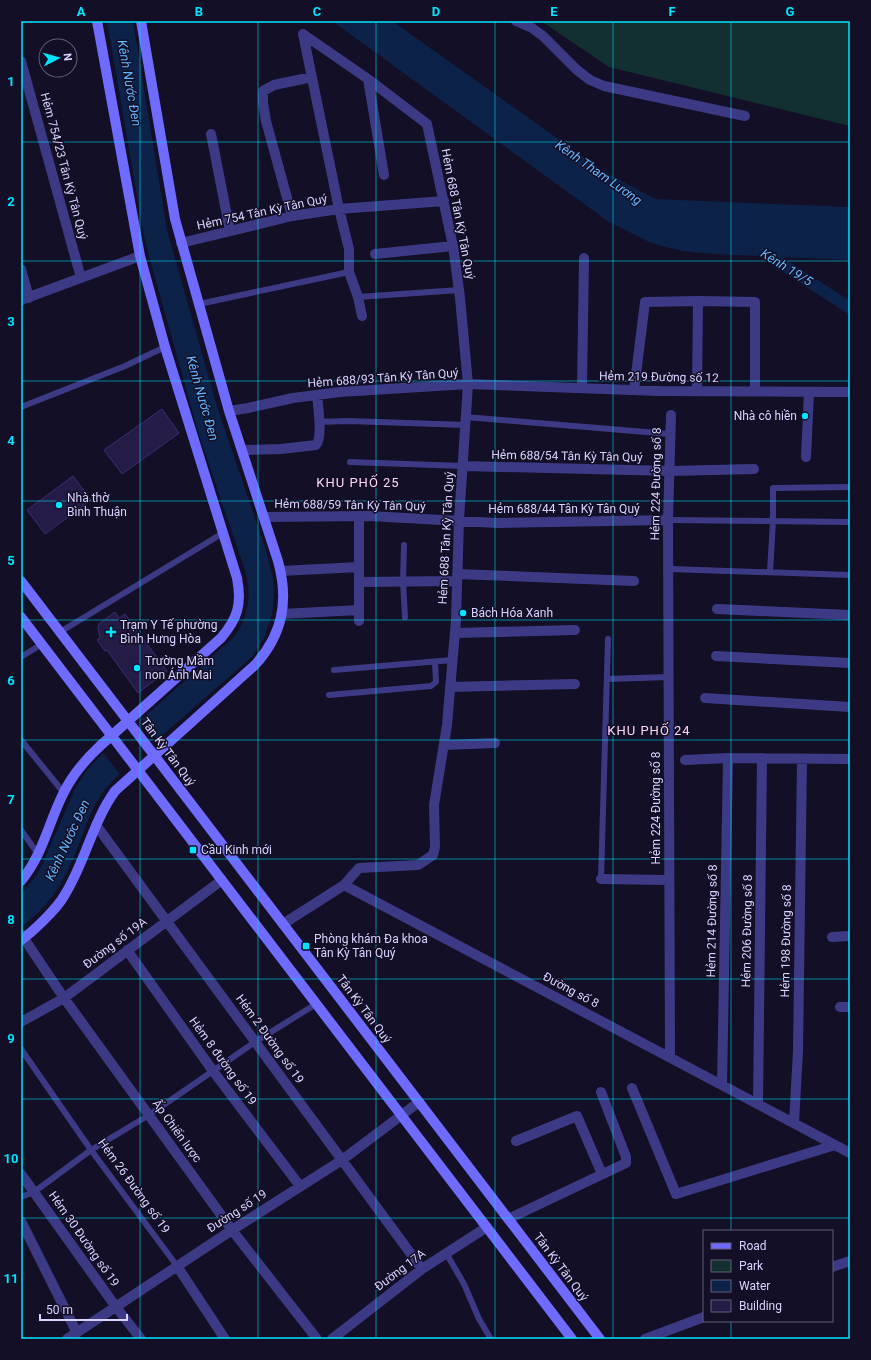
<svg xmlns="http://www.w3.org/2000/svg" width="871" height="1360" font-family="Roboto,sans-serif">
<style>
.green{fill:#12302f}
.water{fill:#0c2248}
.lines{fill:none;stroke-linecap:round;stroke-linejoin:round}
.canal{stroke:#0c2248;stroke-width:12}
.building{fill:#241b47;stroke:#3b2d73}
.lane{stroke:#3d3a85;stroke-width:6}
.street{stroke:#3d3a85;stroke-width:10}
.secondary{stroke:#6f6bff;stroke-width:10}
.grid{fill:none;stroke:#00e5ff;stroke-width:1;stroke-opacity:0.55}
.poi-dot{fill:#00e5ff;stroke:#130f26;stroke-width:1.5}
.labels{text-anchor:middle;stroke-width:3;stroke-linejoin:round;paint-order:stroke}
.street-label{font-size:12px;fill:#d9d4ff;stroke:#130f26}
.poi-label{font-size:12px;fill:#d9d4ff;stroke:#130f26;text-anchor:start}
.water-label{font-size:13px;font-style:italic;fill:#62b6ff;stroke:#130f26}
.neighbourhood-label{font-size:13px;letter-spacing:1px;fill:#ffd6f0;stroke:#130f26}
.neatline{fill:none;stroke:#00e5ff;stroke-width:1.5}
.grid-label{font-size:13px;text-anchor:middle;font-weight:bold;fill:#00e5ff}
</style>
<rect width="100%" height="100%" fill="#130f26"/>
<path class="green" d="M 541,21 L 850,21 L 850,126 L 609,67 Z"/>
<path class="water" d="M 107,21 L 133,21 L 167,230 L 218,410 L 266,550 L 273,579 L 274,593 L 272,615 L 264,638 L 252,657 L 158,739 L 142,719 L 234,637 C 249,617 252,594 245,570 L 199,435 L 149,256 L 144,236 Z
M 332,21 L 392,21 L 602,170 L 655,199 L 850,207 L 850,260 L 712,254 L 683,251 L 665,247 L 649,242 L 609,222 Z
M 103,753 L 120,774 C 113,781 106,787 101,795 C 93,806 89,819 84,831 C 68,872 58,900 21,927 L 21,894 L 36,876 L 42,865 L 76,787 L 87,770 Z"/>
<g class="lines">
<path class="canal" d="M 757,248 L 850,308"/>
</g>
<path class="building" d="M 162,409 L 179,433 L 122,474 L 104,450 Z
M 73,476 L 91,500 L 45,534 L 27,510 Z
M 115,612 L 119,618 L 125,614 L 167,671 L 138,693 L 107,650 L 105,651 L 97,640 L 100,638 L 98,627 L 99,624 Z"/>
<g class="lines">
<path class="lane" d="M 358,297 L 459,290
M 199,304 L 349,272
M 21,407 L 125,366 L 165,347
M 466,417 L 670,434
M 319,422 L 348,421 L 466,425
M 350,462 L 463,466
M 668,520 L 850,522
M 404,545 L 403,581 L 405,617
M 669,569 L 850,575
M 770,572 L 773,521 L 773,488 L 850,487
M 60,632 L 223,533
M 21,657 L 42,644
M 334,670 L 452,660
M 607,679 L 669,677
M 329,695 L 431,686 L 436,682 L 435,662
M 21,740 L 64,793
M 21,830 L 38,854
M 601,879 L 608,639
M 21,1049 L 91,1150 L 177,1266
M 21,1197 L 34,1192 L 91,1150 L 149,1115 L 255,1042 L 316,1004
M 446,1253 L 464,1284 L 479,1319 L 491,1339"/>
<path class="street" d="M 516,21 L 532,28 L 543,36 L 577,70 L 590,80 L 604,86 L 745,116
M 303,34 L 339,209 L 349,249 L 349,272 L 358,297 L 362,316
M 303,34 L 368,79
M 21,61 L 81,278
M 211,134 L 230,231
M 292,216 L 266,121 L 263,103 L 263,91 L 274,85 L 312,77
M 181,243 L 292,216 L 339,209 L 444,201
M 375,254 L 453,246
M 21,269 L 29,298
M 21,300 L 140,256
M 582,388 L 584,258
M 634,390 L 645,302 L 698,301
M 697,391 L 698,301 L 755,302 L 755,391
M 229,411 L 248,408 L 293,398 L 340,392 L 468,384 L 659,391 L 850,392
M 242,450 L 281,449 L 316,445 C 323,438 318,406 317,395
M 806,457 L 809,392
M 463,466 L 670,471 L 754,469
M 264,517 L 369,516 L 497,523 L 668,520
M 281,571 L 359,567
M 457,574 L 634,581
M 359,582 L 457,581
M 717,609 L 850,615
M 281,614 L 359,610
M 359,621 L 359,516
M 455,633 L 575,630
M 716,656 L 850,663
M 450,687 L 575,684
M 705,698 L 850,707
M 444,745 L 495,743
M 685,760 L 728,758 L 850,759
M 96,825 L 422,1269
M 601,879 L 669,880
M 344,885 L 359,868 L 418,865 L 433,855 L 435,847 L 434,805 L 447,725 L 456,620 L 459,520 L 468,384 L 460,298 L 453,246 L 427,124 L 368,79 L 384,175
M 283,924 L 344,885 L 850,1153
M 21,934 L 64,998 L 232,1230 L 317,1339
M 832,937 L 850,936
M 127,950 L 213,1071 L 300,1186
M 840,1007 L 850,1007
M 21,1022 L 64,998 L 222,880
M 670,1057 L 668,520 L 671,415
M 722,1085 L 728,758
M 632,1088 L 676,1194 L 835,1145
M 758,1104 L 762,758
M 794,1123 L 798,1051 L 802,759
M 516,1141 L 577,1116 L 602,1174
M 21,1174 L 116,1307 L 141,1339
M 508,1219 L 626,1163 L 626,1157 L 601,1092
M 21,1221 L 77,1333
M 177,1266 L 225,1339
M 832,1267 L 850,1261
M 67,1339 L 232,1230 L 342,1160 L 419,1102
M 332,1339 L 422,1269 L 487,1227
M 645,1339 L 704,1317"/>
<path class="secondary" d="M 21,581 L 600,1339
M 21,617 L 572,1339
M 21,881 C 43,855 49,821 64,792 C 73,774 86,759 100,746 L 221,638 C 238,618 242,604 237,578 L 165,347 L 140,256 L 97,21
M 21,940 C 30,934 37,927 44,920 C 52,912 59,905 64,896 C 85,863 92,823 115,791 L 255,665 C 283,634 289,601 278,561 L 229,411 L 175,219 L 141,21"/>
</g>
<path class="grid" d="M 140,21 L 140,1339M 258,21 L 258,1339M 376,21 L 376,1339M 495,21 L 495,1339M 613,21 L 613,1339M 731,21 L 731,1231M 21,142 L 850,142M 21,261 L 850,261M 21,381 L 850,381M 21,501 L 850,501M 21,620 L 850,620M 21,740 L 850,740M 21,859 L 850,859M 21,979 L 850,979M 21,1099 L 850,1099M 21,1218 L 850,1218M 731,1321 L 731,1339"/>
<g class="poi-dot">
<circle cx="805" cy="416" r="4"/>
<circle cx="59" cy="505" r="4"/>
<circle cx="463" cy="613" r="4"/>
<path d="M109 626h4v4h4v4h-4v4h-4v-4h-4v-4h4z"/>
<circle cx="137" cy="668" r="4"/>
<rect x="189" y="846" width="8" height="8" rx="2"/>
<rect x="302" y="942" width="8" height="8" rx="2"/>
</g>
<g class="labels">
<g class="street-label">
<text transform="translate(64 166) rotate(75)" y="4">Hẻm 754/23 Tân Kỳ Tân Quý</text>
<text transform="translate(262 212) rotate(-12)" y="4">Hẻm 754 Tân Kỳ Tân Quý</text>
<text transform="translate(458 214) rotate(79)" y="4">Hẻm 688 Tân Kỳ Tân Quý</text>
<text transform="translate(659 377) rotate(1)" y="4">Hẻm 219 Đường số 12</text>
<text transform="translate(383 378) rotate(-4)" y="4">Hẻm 688/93 Tân Kỳ Tân Quý</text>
<text transform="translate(567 456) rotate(1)" y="4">Hẻm 688/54 Tân Kỳ Tân Quý</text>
<text transform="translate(656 484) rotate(-89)" y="4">Hẻm 224 Đường số 8</text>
<text transform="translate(350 505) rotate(1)" y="4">Hẻm 688/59 Tân Kỳ Tân Quý</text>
<text x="564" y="513">Hẻm 688/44 Tân Kỳ Tân Quý</text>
<text transform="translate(446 538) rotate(-87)" y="4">Hẻm 688 Tân Kỳ Tân Quý</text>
<text transform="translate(168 752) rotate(53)" y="4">Tân Kỳ Tân Quý</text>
<text transform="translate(656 808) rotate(-90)" y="4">Hẻm 224 Đường số 8</text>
<text transform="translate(712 921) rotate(-89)" y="4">Hẻm 214 Đường số 8</text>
<text transform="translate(747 931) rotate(-89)" y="4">Hẻm 206 Đường số 8</text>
<text transform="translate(786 941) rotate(-89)" y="4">Hẻm 198 Đường số 8</text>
<text transform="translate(115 943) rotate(-37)" y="4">Đường số 19A</text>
<text transform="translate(571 990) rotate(28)" y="4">Đường số 8</text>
<text transform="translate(364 1009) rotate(53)" y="4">Tân Kỳ Tân Quý</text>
<text transform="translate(270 1039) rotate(54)" y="4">Hẻm 2 Đường số 19</text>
<text transform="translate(223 1061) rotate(54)" y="4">Hẻm 8 đường số 19</text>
<text transform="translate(177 1131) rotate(54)" y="4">Ấp Chiến lược</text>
<text transform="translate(134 1186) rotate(54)" y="4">Hẻm 26 Đường số 19</text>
<text transform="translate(237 1211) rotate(-33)" y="4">Đường số 19</text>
<text transform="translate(84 1239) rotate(55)" y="4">Hẻm 30 Đường số 19</text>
<text transform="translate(561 1267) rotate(53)" y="4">Tân Kỳ Tân Quý</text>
<text transform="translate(400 1270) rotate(-37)" y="4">Đường 17A</text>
</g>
<g class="poi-label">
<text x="797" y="420" text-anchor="end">Nhà cô hiền</text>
<text x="67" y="502">Nhà thờ<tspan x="67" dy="14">Bình Thuận</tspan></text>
<text x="471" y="617">Bách Hóa Xanh</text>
<text x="120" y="629">Trạm Y Tế phường<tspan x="120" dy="14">Bình Hưng Hòa</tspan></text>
<text x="145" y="665">Trường Mầm<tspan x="145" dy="14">non Ánh Mai</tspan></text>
<text x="201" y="854">Cầu Kinh mới</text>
<text x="314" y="943">Phòng khám Đa khoa<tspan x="314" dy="14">Tân Kỳ Tân Quý</tspan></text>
</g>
<g class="water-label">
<text transform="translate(130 83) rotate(80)" y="5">Kênh Nước Đen</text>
<text transform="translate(599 172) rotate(35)" y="5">Kênh Tham Lương</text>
<text transform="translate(787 267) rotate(32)" y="5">Kênh 19/5</text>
<text transform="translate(203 398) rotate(74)" y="5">Kênh Nước Đen</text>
<text transform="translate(67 840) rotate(-65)" y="5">Kênh Nước Đen</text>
</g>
<g class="neighbourhood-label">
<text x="358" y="487">KHU PHỐ 25</text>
<text x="649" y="735">KHU PHỐ 24</text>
</g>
</g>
<rect width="871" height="1360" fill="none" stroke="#130f26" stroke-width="44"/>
<rect x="703" y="1230" width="130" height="92" fill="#130f26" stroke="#625e7d"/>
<rect x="711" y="1243" width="20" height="6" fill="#6f6bff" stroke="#625e7d"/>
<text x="739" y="1250" font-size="12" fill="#d9d4ff">Road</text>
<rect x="711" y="1260" width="20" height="12" fill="#12302f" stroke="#625e7d"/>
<text x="739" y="1270" font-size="12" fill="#d9d4ff">Park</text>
<rect x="711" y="1280" width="20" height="12" fill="#0c2248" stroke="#625e7d"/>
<text x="739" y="1290" font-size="12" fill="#d9d4ff">Water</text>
<rect x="711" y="1300" width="20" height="12" fill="#241b47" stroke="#625e7d"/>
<text x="739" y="1310" font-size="12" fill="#d9d4ff">Building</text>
<g transform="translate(58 58) rotate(84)"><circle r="19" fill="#130f26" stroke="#625e7d"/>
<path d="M0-3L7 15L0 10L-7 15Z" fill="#00e5ff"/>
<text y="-6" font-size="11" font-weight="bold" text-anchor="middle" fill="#d9d4ff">N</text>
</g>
<path d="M40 1314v6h87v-6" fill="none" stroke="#d9d4ff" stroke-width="2"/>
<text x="46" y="1314" font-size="12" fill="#d9d4ff" stroke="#130f26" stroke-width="3" paint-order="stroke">50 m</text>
<rect x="22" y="22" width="827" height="1316" class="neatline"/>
<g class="grid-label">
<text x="81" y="16">A</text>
<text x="199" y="16">B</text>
<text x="317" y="16">C</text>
<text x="436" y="16">D</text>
<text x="554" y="16">E</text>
<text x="672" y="16">F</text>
<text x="790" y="16">G</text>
<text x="11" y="86">1</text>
<text x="11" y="206">2</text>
<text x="11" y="326">3</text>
<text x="11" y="445">4</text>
<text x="11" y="565">5</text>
<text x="11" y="685">6</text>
<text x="11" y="804">7</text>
<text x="11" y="924">8</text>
<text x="11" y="1043">9</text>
<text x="11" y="1163">10</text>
<text x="11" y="1283">11</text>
</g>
</svg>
